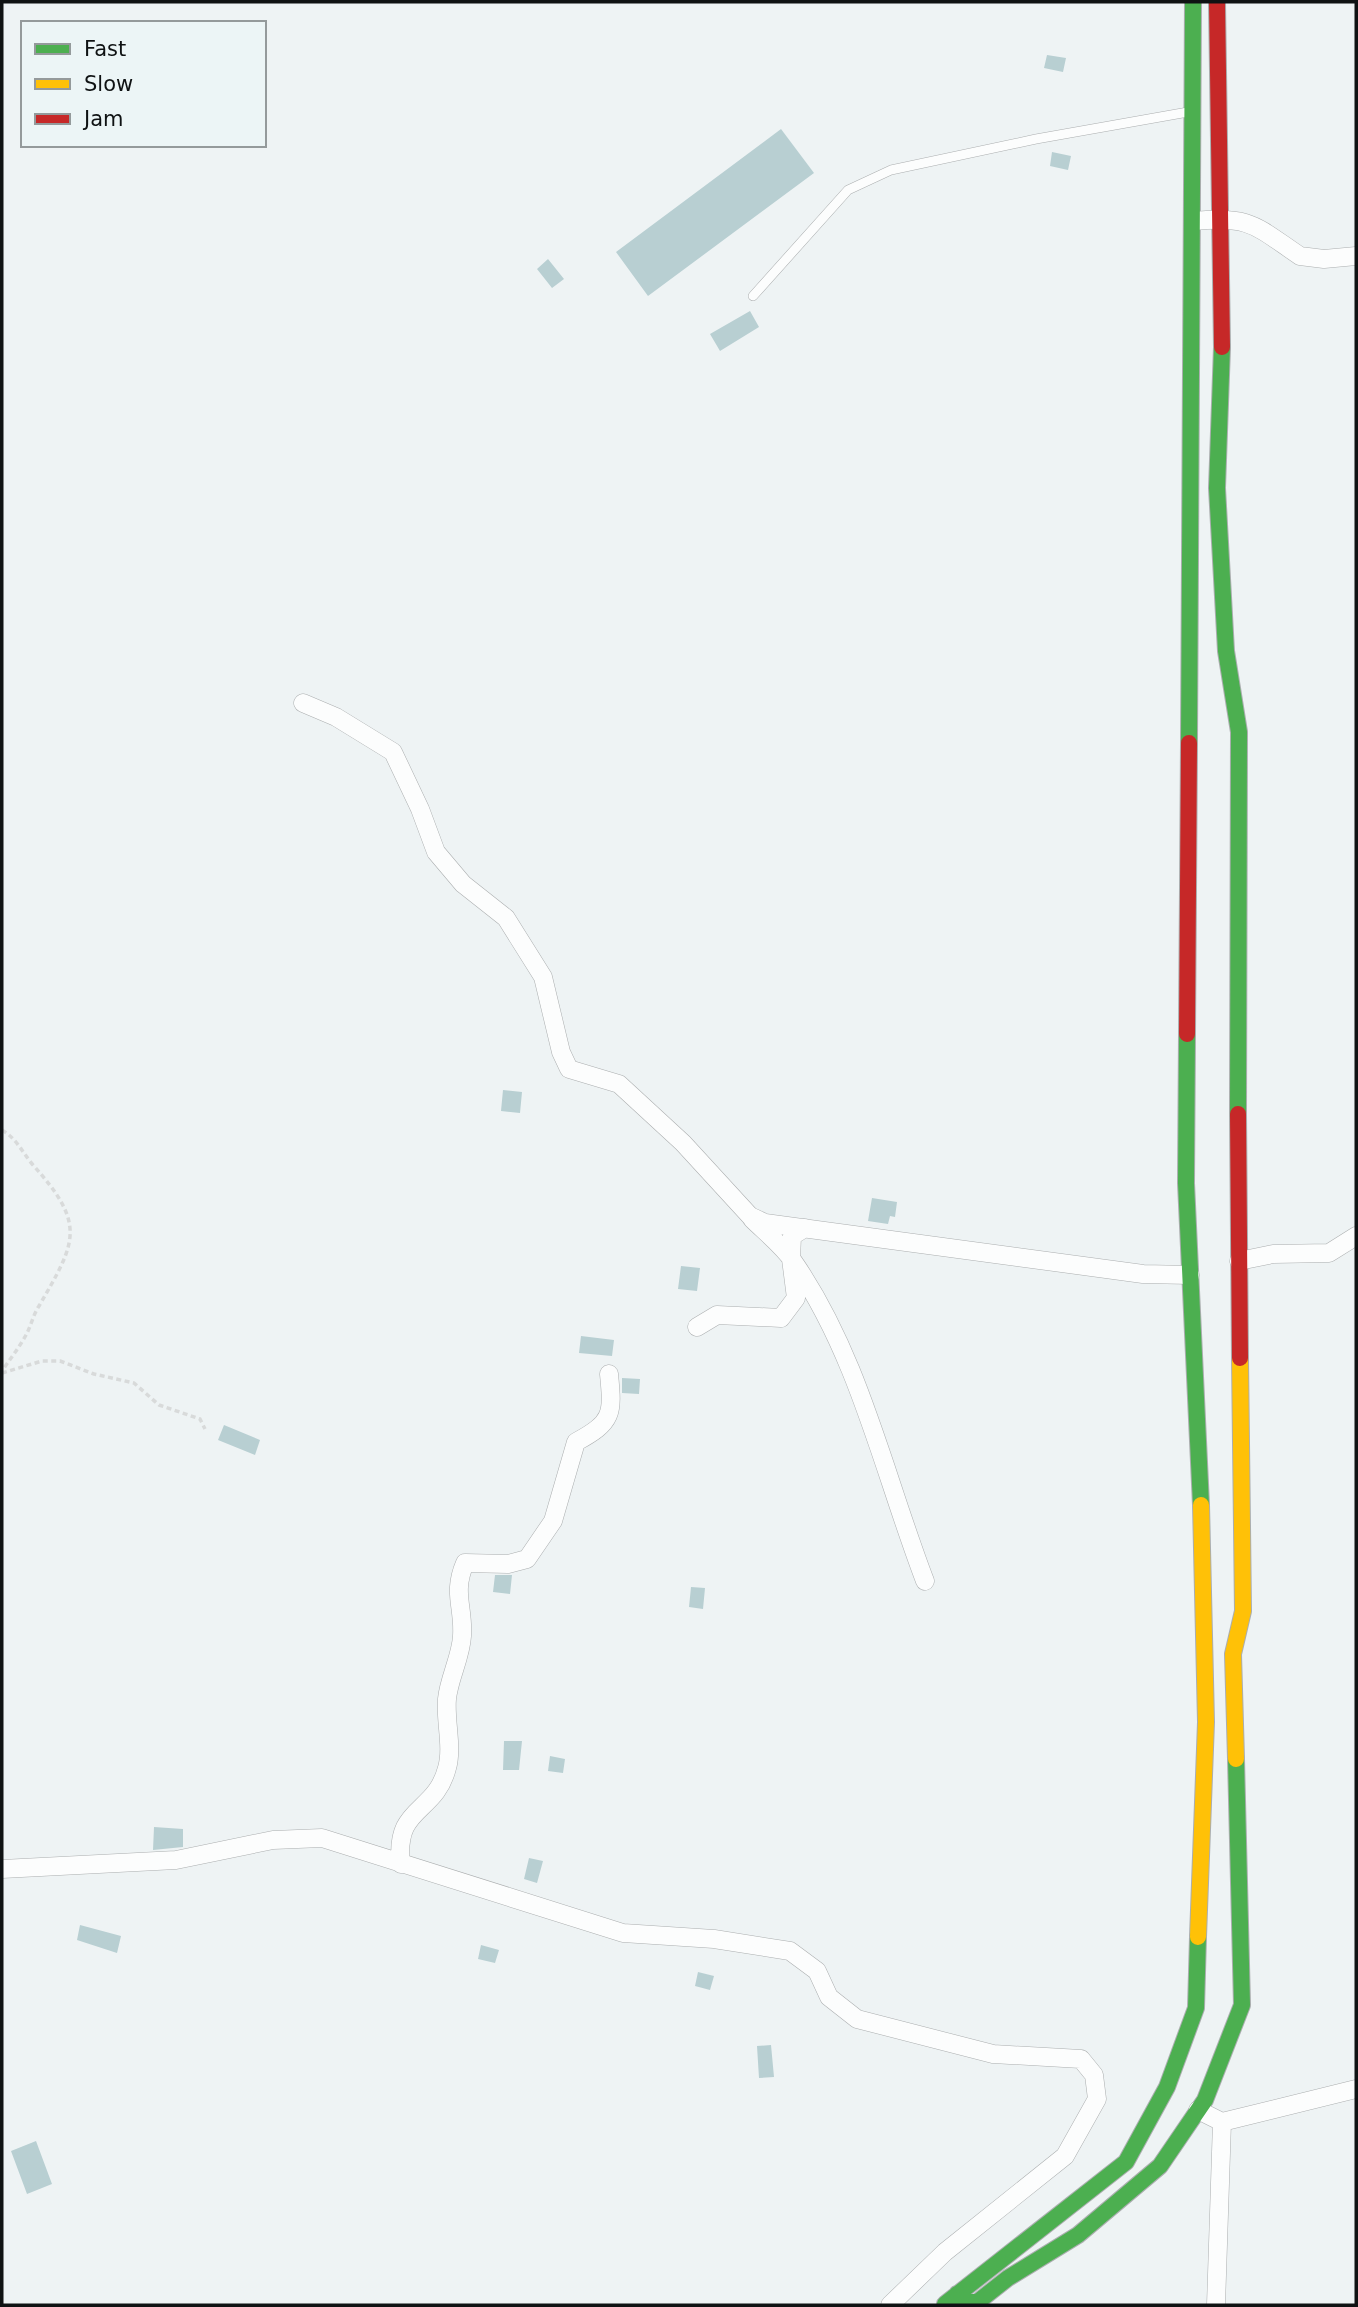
<svg xmlns="http://www.w3.org/2000/svg" width="1358" height="2307" font-family="'DejaVu Sans',sans-serif">
<style>
.building{fill:#b8cfd2}
.lines{fill:none;stroke-linecap:round;stroke-linejoin:round}
.lane-casing{stroke:#abaeaf;stroke-width:10}
.street-casing{stroke:#abaeaf;stroke-width:19}
.fast-casing{stroke:#abaeaf;stroke-width:18}
.slow-casing{stroke:#abaeaf;stroke-width:18}
.jam-casing{stroke:#abaeaf;stroke-width:18}
.path{stroke:#d8dada;stroke-width:3.5;stroke-dasharray:5 3.5;stroke-linecap:butt}
.lane{stroke:#fcfdfd;stroke-width:9}
.street{stroke:#fcfdfd;stroke-width:18}
.fast{stroke:#4caf50;stroke-width:16}
.slow{stroke:#ffc107;stroke-width:16}
.jam{stroke:#c62828;stroke-width:16}
</style>
<rect width="100%" height="100%" fill="#eef3f4"/>
<path class="building" d="M 1047,55 L 1066,58 L 1063,72 L 1044,68 Z
M 781,129 L 814,173 L 648,296 L 616,252 Z
M 1052,152 L 1071,156 L 1068,170 L 1050,166 Z
M 548,259 L 564,279 L 552,288 L 537,269 Z
M 750,311 L 759,327 L 720,351 L 710,334 Z
M 503,1090 L 522,1092 L 520,1113 L 501,1111 Z
M 872,1198 L 897,1202 L 895,1217 L 890,1216 L 888,1224 L 868,1221 Z
M 681,1266 L 700,1268 L 697,1291 L 678,1289 Z
M 581,1336 L 614,1340 L 612,1356 L 579,1353 Z
M 622,1378 L 640,1379 L 639,1394 L 622,1393 Z
M 224,1425 L 260,1440 L 255,1455 L 218,1440 Z
M 495,1575 L 512,1575 L 510,1594 L 493,1592 Z
M 691,1587 L 705,1588 L 703,1609 L 689,1607 Z
M 504,1741 L 522,1741 L 519,1770 L 503,1770 Z
M 550,1756 L 565,1759 L 563,1773 L 548,1771 Z
M 154,1827 L 183,1829 L 183,1847 L 153,1850 Z
M 529,1858 L 543,1861 L 537,1883 L 524,1879 Z
M 80,1925 L 121,1936 L 117,1953 L 77,1940 Z
M 481,1945 L 499,1950 L 495,1963 L 478,1959 Z
M 698,1972 L 714,1976 L 710,1990 L 695,1986 Z
M 771,2045 L 774,2077 L 759,2078 L 757,2046 Z
M 36,2141 L 52,2184 L 27,2194 L 11,2151 Z"/>
<g class="lines">
<defs>
<path id="lane" d="M 753,296 L 848,190 L 891,170 L 1036,139 L 1188,112"/>
<path id="street" d="M 1194,221 C 1251,216 1254,225 1300,256 L 1324,259 L 1356,256
M 303,703 L 336,717 L 393,752 L 420,809 L 436,852 L 463,884 L 506,918 L 543,977 L 561,1052 L 569,1069 L 619,1084 L 683,1143 L 750,1216 L 765,1223 L 1143,1274 L 1190,1275
M 752,1219 C 765,1232 782,1245 793,1261 C 859,1356 884,1474 925,1581
M 1239,1261 L 1273,1254 L 1329,1253 L 1356,1236
M 697,1327 L 717,1315 L 781,1318 L 796,1298 L 791,1259 L 792,1236 L 805,1228
M 401,1864 C 394,1805 435,1815 447,1768 C 453,1747 445,1721 447,1699 C 449,1678 461,1657 462,1636 C 464,1607 452,1593 465,1563 L 508,1564 L 527,1559 L 553,1521 L 576,1442 C 613,1422 613,1414 609,1374
M 2,1869 L 176,1860 L 273,1840 L 322,1838 L 623,1933 L 714,1939 L 790,1951 L 817,1971 L 829,1997 L 857,2019 L 993,2054 L 1081,2059 L 1094,2075 L 1097,2099 L 1065,2156 L 945,2252 L 890,2305
M 1198,2110 L 1222,2122 L 1356,2089
M 1216,2305 L 1222,2122"/>
<path id="fast" d="M 1222,347 L 1217,488 L 1226,651 L 1239,732 L 1238,1114
M 1189,743 L 1193,2
M 1187,1034 L 1186,1183 L 1201,1505
M 957,2294 L 975,2304 L 1008,2278 L 1078,2235 L 1160,2166 L 1205,2100 L 1242,2005 L 1236,1759
M 945,2304 L 1126,2162 L 1167,2087 L 1196,2008 L 1198,1937"/>
<path id="slow" d="M 1236,1759 L 1233,1654 L 1243,1611 L 1240,1358
M 1198,1937 L 1206,1722 L 1201,1505"/>
<path id="jam" d="M 1217,2 L 1222,347
M 1187,1034 L 1189,743
M 1238,1114 L 1240,1358"/>
</defs>
<use href="#lane" class="lane-casing"/>
<use href="#street" class="street-casing"/>
<use href="#fast" class="fast-casing"/>
<use href="#slow" class="slow-casing"/>
<use href="#jam" class="jam-casing"/>
<path class="path" d="M 2,1130 C 17,1139 22,1152 33,1165 C 87,1225 76,1242 39,1306 C 33,1315 31,1326 26,1335 C 19,1348 10,1359 2,1371
M 2,1373 L 42,1361 L 60,1361 L 94,1374 L 134,1383 L 159,1405 L 200,1419 L 205,1429"/>
<use href="#lane" class="lane"/>
<use href="#street" class="street"/>
<use href="#fast" class="fast"/>
<use href="#slow" class="slow"/>
<use href="#jam" class="jam"/>
</g>
<rect width="1358" height="2307" fill="none" stroke="#0f1213" stroke-width="7"/>
<rect x="21" y="21" width="245" height="126" fill="#ecf5f6" stroke="#949a9b" stroke-width="2"/>
<rect x="35" y="44" width="35" height="10" fill="#4caf50" stroke="#949a9b" stroke-width="2"/>
<text x="84" y="56" font-size="21" fill="#0f1213">Fast</text>
<rect x="35" y="79" width="35" height="10" fill="#ffc107" stroke="#949a9b" stroke-width="2"/>
<text x="84" y="91" font-size="21" fill="#0f1213">Slow</text>
<rect x="35" y="114" width="35" height="10" fill="#c62828" stroke="#949a9b" stroke-width="2"/>
<text x="84" y="126" font-size="21" fill="#0f1213">Jam</text>
</svg>
